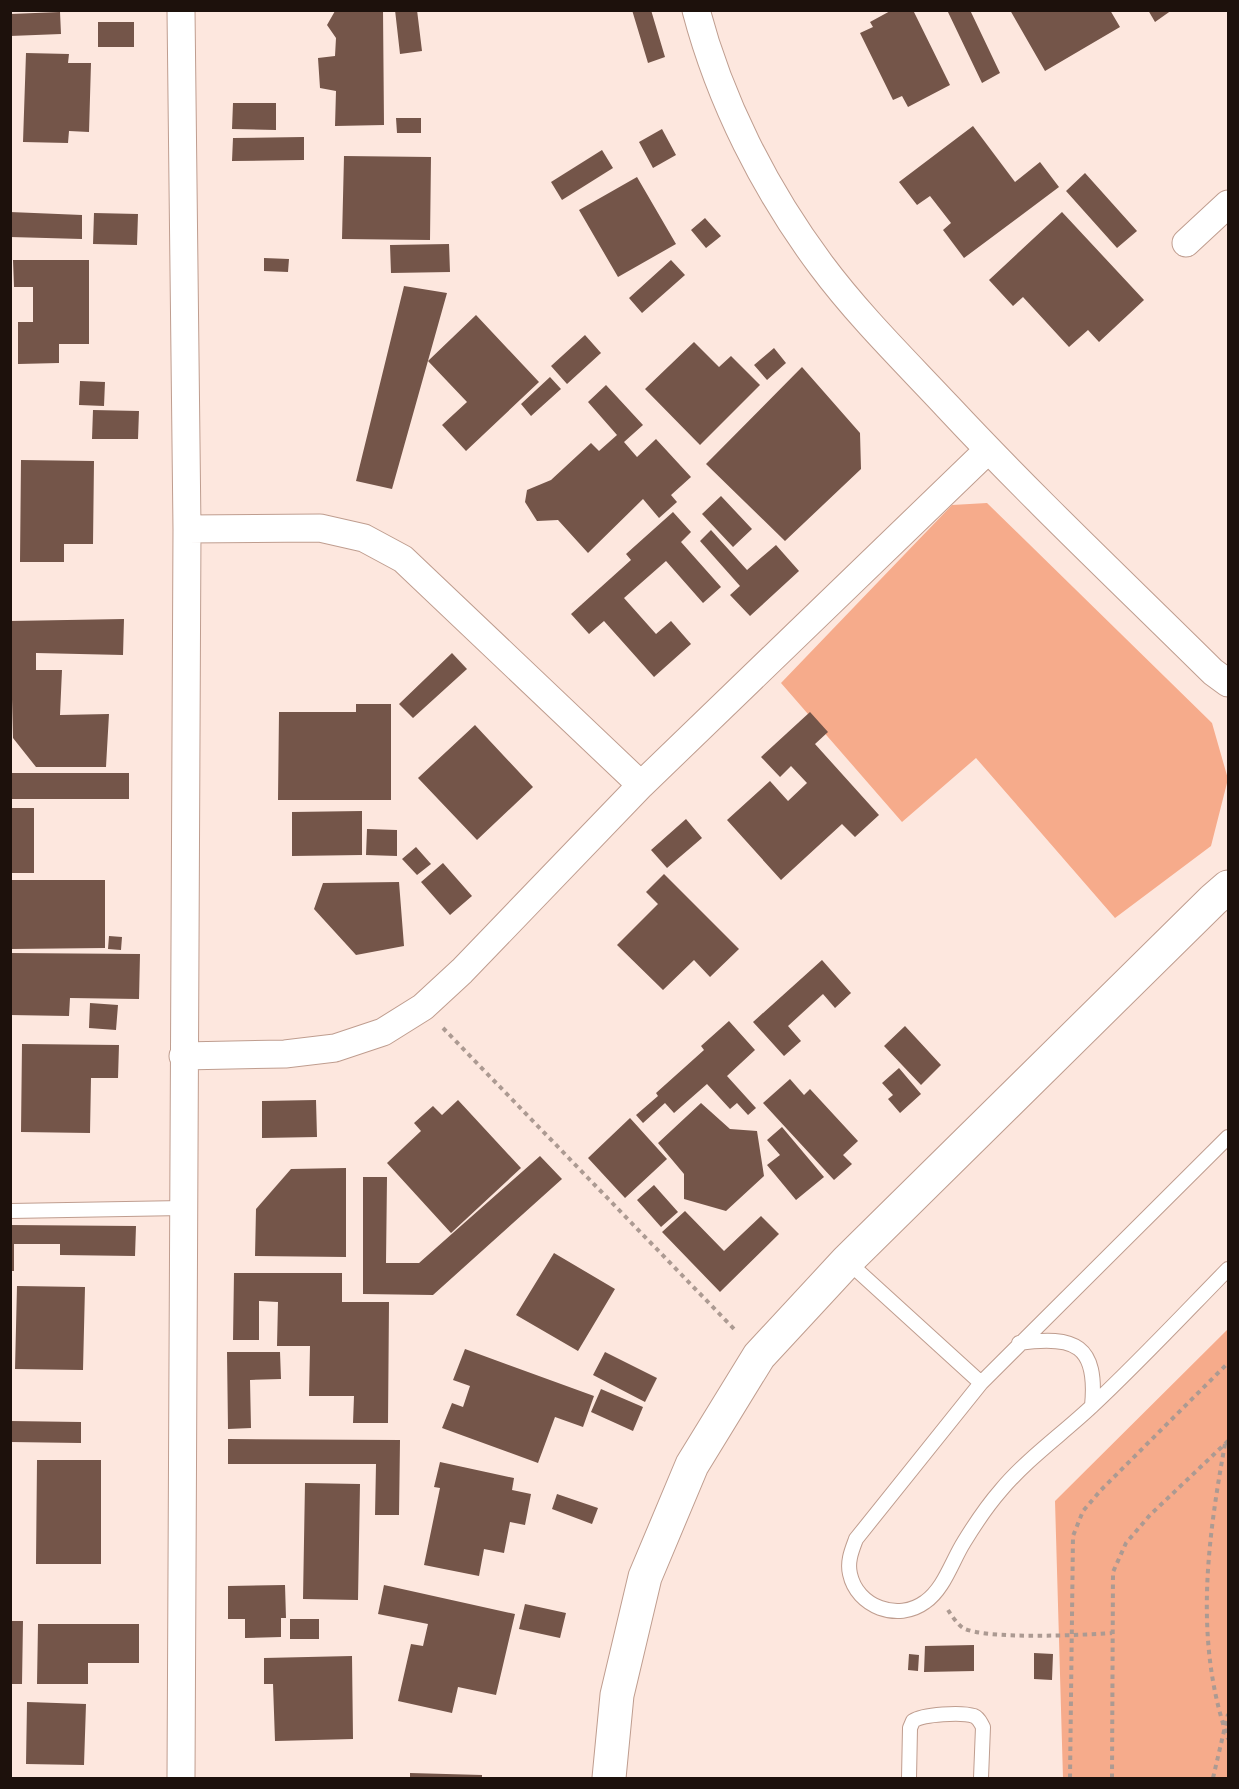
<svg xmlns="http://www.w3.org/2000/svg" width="1239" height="1789" font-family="'Playfair Display',serif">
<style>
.green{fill:#f6ab8b}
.building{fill:#745549}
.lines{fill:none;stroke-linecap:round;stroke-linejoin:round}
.service-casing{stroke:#bf9d8f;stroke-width:16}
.minor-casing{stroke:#bf9d8f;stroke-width:29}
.tertiary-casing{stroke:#bf9d8f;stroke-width:35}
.path{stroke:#ac9a92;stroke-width:4;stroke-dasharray:4.5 4.5;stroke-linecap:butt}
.service{stroke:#fff;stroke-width:14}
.minor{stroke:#fff;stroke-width:27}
.tertiary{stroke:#fff;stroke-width:33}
</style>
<rect width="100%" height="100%" fill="#fde7de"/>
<path class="green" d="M 987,503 L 1212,723 L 1228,779 L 1211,846 L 1115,918 L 976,758 L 902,822 L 781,683 L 952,505 Z
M 1228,1329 L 1228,1778 L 1063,1778 L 1055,1501 Z"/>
<path class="building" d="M 383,10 L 384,125 L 335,126 L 336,91 L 320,88 L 318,58 L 335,56 L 336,38 L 327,25 L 335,11 Z
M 395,10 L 417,10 L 422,51 L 400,54 Z
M 632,10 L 651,10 L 665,57 L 648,63 Z
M 892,10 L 913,10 L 950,85 L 908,107 L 902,96 L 893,100 L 860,33 L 873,27 L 870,22 Z
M 947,10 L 970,10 L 1000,73 L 982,83 Z
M 1010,10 L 1110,10 L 1120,27 L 1045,71 Z
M 1148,10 L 1172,10 L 1155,22 Z
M 60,12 L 61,34 L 10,36 L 10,14 Z
M 98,22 L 134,22 L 134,47 L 98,47 Z
M 26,53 L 69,54 L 68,63 L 91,63 L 89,132 L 69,131 L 68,143 L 23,142 Z
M 233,103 L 276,103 L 276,130 L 232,129 Z
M 396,118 L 421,118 L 421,133 L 397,133 Z
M 973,126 L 1015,182 L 1040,162 L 1059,187 L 964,258 L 943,230 L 951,223 L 930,196 L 917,205 L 899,182 Z
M 662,129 L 676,155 L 653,168 L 639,142 Z
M 304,137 L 304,160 L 232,161 L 233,138 Z
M 602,150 L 613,168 L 562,200 L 551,182 Z
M 344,156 L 431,157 L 430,240 L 342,239 Z
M 1085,173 L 1137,231 L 1117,248 L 1066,191 Z
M 637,177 L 676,244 L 618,277 L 579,210 Z
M 10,212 L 82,215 L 82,239 L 10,237 Z
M 1062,212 L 1144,300 L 1099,342 L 1088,330 L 1069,347 L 1023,297 L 1013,306 L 989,280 Z
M 94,213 L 138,214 L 137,245 L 93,244 Z
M 705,218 L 721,236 L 706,248 L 691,230 Z
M 449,244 L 450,272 L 391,273 L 390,245 Z
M 264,258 L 289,259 L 288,272 L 264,271 Z
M 13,260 L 89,260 L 89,344 L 59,344 L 59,363 L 18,364 L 18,322 L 33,322 L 33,287 L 14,287 Z
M 671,260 L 685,275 L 642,313 L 629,298 Z
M 404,286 L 447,293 L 392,489 L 356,481 Z
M 476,315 L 539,382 L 466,451 L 442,425 L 467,402 L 428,361 Z
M 585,335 L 601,353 L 567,384 L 551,366 Z
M 694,342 L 719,367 L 731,356 L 760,385 L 700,445 L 645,389 Z
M 774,348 L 786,363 L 767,380 L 754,365 Z
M 802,367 L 860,433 L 861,469 L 785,541 L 706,464 Z
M 550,377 L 561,389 L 531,416 L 521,404 Z
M 80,381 L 105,382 L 104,406 L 79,405 Z
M 606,385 L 643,425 L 624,442 L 637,457 L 656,439 L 691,477 L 671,495 L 677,502 L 659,518 L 643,499 L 588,553 L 558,520 L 537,521 L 525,502 L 527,490 L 551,480 L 591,443 L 599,451 L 617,435 L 588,402 Z
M 93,410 L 139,411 L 138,439 L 92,439 Z
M 21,460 L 94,461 L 93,544 L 64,544 L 64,562 L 20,562 Z
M 721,496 L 752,529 L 733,547 L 702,514 Z
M 673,512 L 691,532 L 681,542 L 721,587 L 703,603 L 666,561 L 624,598 L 656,634 L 671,621 L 691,644 L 654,677 L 604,621 L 589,634 L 571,614 L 631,560 L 626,554 Z
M 711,530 L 747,570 L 776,545 L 799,571 L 750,616 L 730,595 L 740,586 L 700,541 Z
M 124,619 L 123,655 L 36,653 L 36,670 L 62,670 L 60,715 L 109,714 L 106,767 L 36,767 L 13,738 L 10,621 Z
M 452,653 L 467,669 L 413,718 L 399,704 Z
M 356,704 L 391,704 L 391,800 L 278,800 L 279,712 L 356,712 Z
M 810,712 L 828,732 L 815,744 L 879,815 L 855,837 L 842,824 L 781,880 L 727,820 L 770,781 L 788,801 L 807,783 L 791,766 L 780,777 L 761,757 Z
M 475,725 L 533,787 L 477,840 L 418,778 Z
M 10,773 L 129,773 L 129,799 L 10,799 Z
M 10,808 L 34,808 L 34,873 L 10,873 Z
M 362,811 L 362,855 L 292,856 L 292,812 Z
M 686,819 L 702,838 L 667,868 L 651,850 Z
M 367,829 L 397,830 L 397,856 L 366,855 Z
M 416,847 L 431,864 L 417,875 L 402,859 Z
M 443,863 L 472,896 L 450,915 L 421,882 Z
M 664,874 L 739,949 L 710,977 L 694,960 L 663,990 L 617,945 L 658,904 L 646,892 Z
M 11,880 L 105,880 L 105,948 L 11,949 Z
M 399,882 L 404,946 L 356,955 L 314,909 L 323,883 Z
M 109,936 L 122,937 L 121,950 L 108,949 Z
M 10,953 L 140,954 L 139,999 L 70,998 L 69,1016 L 10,1015 Z
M 822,960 L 851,993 L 835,1008 L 823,994 L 788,1026 L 801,1041 L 784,1056 L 753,1022 Z
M 90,1003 L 118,1005 L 116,1030 L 89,1028 Z
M 729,1021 L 755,1050 L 727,1076 L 756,1108 L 748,1115 L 737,1103 L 730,1109 L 707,1084 L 674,1113 L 665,1103 L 643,1123 L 636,1115 L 658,1096 L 656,1093 L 704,1050 L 701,1046 Z
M 905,1026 L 941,1065 L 921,1085 L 884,1046 Z
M 22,1044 L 119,1045 L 118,1078 L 91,1078 L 90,1133 L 21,1132 Z
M 899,1068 L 921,1094 L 900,1113 L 888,1099 L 893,1095 L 882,1083 Z
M 790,1079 L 804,1095 L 810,1089 L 858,1141 L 843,1155 L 852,1164 L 834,1180 L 763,1103 Z
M 316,1100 L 317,1137 L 262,1138 L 262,1101 Z
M 458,1100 L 521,1168 L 451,1233 L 387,1163 L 421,1131 L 414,1123 L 433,1106 L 442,1115 Z
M 701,1103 L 730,1129 L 757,1131 L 764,1176 L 726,1211 L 684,1199 L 684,1174 L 658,1143 Z
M 630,1118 L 667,1159 L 625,1198 L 588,1158 Z
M 782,1127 L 824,1177 L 796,1200 L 767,1165 L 780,1155 L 767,1140 Z
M 540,1156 L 562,1179 L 433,1295 L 363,1294 L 363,1177 L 387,1177 L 386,1263 L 419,1263 Z
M 346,1168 L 346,1257 L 255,1256 L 256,1209 L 291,1169 Z
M 654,1185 L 678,1212 L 661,1227 L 637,1200 Z
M 685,1211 L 724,1251 L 761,1216 L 779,1234 L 720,1292 L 662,1232 Z
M 10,1225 L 136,1226 L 135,1256 L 60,1255 L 60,1244 L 14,1244 L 14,1271 L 10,1271 Z
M 554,1253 L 615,1289 L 578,1351 L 516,1315 Z
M 234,1273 L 342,1273 L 342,1302 L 389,1302 L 388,1423 L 353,1423 L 354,1396 L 309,1396 L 310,1346 L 277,1346 L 278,1302 L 259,1301 L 259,1340 L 233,1340 Z
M 17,1286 L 85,1287 L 83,1370 L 15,1369 Z
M 465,1349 L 594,1396 L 583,1427 L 555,1417 L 538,1463 L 442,1428 L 452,1403 L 463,1407 L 470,1386 L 453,1380 Z
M 227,1352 L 280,1352 L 281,1379 L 250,1380 L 251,1428 L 228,1429 Z
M 605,1352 L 657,1378 L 645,1402 L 593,1375 Z
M 601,1389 L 643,1407 L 633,1431 L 591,1412 Z
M 10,1421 L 81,1422 L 81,1443 L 10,1442 Z
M 228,1439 L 400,1440 L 399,1515 L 375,1515 L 376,1464 L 228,1464 Z
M 37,1460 L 101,1460 L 101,1564 L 36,1564 Z
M 440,1462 L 514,1478 L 512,1490 L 531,1494 L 525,1525 L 510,1522 L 504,1553 L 484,1549 L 479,1576 L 424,1565 L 440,1488 L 434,1487 Z
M 305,1483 L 360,1484 L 358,1600 L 303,1599 Z
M 557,1494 L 598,1508 L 592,1524 L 552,1509 Z
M 285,1585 L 286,1618 L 281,1618 L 281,1637 L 245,1638 L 245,1619 L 228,1619 L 228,1586 Z
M 384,1585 L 515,1614 L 496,1695 L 458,1687 L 452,1713 L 398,1701 L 411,1644 L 423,1646 L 428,1624 L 378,1614 Z
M 525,1604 L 566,1613 L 560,1638 L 519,1629 Z
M 290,1619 L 319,1619 L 319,1639 L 290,1639 Z
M 10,1621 L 23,1621 L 22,1684 L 10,1684 Z
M 38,1624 L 139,1624 L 139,1663 L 88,1663 L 88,1684 L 37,1684 Z
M 974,1645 L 974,1671 L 924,1672 L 925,1646 Z
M 1034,1653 L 1053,1654 L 1052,1680 L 1034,1679 Z
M 909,1654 L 919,1655 L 918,1671 L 908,1670 Z
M 352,1656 L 353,1739 L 275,1741 L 273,1684 L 264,1684 L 264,1658 Z
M 27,1702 L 86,1704 L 84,1765 L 26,1764 Z
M 410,1773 L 482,1775 L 482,1778 L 410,1778 Z"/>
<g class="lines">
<defs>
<path id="service" d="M 1228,1137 L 981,1383 L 856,1539 C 852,1550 847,1561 850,1574 C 857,1607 898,1622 925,1602 C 944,1589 952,1561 964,1542 C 975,1524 987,1506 1001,1490 C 1027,1459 1061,1435 1091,1407 C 1138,1363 1183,1315 1228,1269
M 10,1211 L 183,1208
M 847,1261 L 981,1383
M 1019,1343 C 1075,1335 1098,1345 1092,1406
M 909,1778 L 910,1728 L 913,1721 C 923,1714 962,1712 974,1716 C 979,1718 980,1722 983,1727 L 981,1778"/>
<path id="minor" d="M 181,10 L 187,529 L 181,1778
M 696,10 C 720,101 765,190 821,265 C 859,316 905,361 948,407 C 1033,498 1124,584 1213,672 L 1228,683
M 1186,243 L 1228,204
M 187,529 L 320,528 L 364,538 L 403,559 L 641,785
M 183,1056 L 285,1054 L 335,1048 L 383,1032 L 423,1007 L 462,971 L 641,785 L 988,450"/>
<path id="tertiary" d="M 609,1778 L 617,1695 L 645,1577 L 692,1465 L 759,1356 L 847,1261 L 1213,900 L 1228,887"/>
</defs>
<use href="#service" class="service-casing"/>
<use href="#minor" class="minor-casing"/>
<use href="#tertiary" class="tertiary-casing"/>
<path class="path" d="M 443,1028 L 736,1331
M 1225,1444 C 1207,1543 1194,1642 1228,1739
M 948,1610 C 952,1616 958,1625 963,1628 C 986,1640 1083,1635 1112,1633
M 1070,1778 L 1073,1536 L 1083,1511 L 1101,1490 L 1228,1363
M 1112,1778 L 1113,1572 L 1126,1543 L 1150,1515 L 1228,1441
M 1213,1778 L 1228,1714"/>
<use href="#service" class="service"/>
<use href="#minor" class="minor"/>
<use href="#tertiary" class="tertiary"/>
</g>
<rect width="1239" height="1789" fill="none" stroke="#1d110c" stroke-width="24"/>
</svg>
